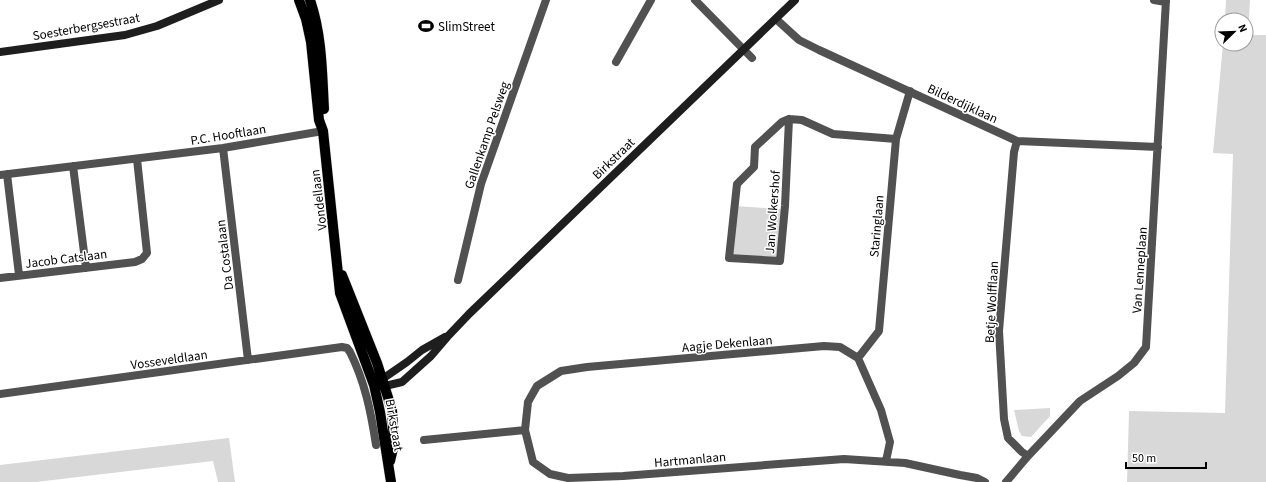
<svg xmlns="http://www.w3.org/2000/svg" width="1266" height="482" font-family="'Source Sans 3',sans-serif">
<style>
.green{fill:#d8d8d8}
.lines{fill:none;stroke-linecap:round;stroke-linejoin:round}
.primary-casing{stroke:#dbdbdb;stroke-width:11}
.minor{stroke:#515151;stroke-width:8}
.secondary{stroke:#1e1e1e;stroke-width:8}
.primary{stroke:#000;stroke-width:10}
.labels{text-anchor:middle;stroke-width:3;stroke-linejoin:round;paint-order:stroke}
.street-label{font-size:13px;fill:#000;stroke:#fff}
.poi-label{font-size:13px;fill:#000;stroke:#fff;text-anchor:start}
</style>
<rect width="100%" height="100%" fill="#fff"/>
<path class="green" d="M 1226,0 L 1250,0 L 1248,35 L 1266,35 L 1266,482 L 1127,482 L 1129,411 L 1225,413 L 1233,154 L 1213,153 L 1223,44 L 1246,44 L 1246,20 L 1225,20 Z
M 735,206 L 781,209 L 777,257 L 732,255 Z
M 1050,408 L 1050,416 L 1031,437 L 1022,436 L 1019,431 L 1014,410 Z
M 229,438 L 235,482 L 218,482 L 213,461 L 36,482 L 0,482 L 0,465 Z"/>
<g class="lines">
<defs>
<path id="primary" d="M 299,0 L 306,19 L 311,42 L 319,120 L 323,131 L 340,293 L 374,385 L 380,412 L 391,482
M 310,0 C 322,35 322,72 324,109
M 342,275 L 377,363 L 392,410 L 394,444 L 390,461"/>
</defs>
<use href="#primary" class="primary-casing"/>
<path class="minor" d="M 695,0 L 752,58
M 1154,0 L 1166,2
M 776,19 L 799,40 L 819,50 L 1017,141 L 1158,147
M 616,62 L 651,0
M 789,119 L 782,122 L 755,147 L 754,167 L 737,184 L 729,258 L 780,261 L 785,206 L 789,119 L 802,120 L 833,134 L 896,139
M 1017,141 L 1014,152 L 999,331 L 1004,419 L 1008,438 L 1022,452 L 1028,456
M 223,148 L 248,360
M 73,166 L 86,268
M 7,174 L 19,275
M 0,175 L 223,148 L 323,131
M 0,278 L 135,262 L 142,259 L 147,253 L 137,159
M 458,280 L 481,184 L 546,0
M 858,358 L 879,331 L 896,139 L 910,91
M 0,394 L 342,347 L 347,348 L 350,352 C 365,382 371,412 376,445
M 424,440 L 525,430
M 886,461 L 890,442 L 881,410 L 858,358 L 840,347 L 824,346 L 587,367 L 561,371 L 537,386 L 528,402 L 525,430 L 533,462 L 550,474 L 568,478 L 623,476 L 844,459 L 905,463 L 960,475 L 977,478 L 985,482
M 1006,482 L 1028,456 L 1080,401 L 1118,376 L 1134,363 L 1146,347 L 1166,0"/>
<path class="secondary" d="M 0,52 L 125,35 L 157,26 L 219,0
M 378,382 L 407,362 L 422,350 L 445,337
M 380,386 L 385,386 L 402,382 L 431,356 L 449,335 L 469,314 L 795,0"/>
<use href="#primary" class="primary"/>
</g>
<defs>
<symbol id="stadium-bare" viewBox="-9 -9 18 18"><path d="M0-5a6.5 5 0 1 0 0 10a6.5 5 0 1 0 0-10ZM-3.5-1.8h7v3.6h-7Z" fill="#000" stroke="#fff" stroke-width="2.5" paint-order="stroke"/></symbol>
</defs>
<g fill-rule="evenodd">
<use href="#stadium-bare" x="415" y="15" width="22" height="22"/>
</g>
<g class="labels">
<g class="street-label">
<text transform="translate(86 26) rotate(-10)" y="5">Soesterbergsestraat</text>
<text transform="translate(963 103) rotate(25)" y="5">Bilderdijklaan</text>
<text transform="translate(228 134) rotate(-9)" y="5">P.C. Hooftlaan</text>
<text transform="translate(486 135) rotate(-71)" y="5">Gallenkamp Pelsweg</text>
<text transform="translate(613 158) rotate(-44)" y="5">Birkstraat</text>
<text transform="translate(318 200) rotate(-97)" y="5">Vondellaan</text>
<text transform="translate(772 212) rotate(-86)" y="5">Jan Wolkershof</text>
<text transform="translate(876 226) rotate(-85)" y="5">Staringlaan</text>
<text transform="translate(224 255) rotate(-97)" y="5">Da Costalaan</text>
<text transform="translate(66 258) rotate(-7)" y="5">Jacob Catslaan</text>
<text transform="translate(1139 270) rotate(-86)" y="5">Van Lenneplaan</text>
<text transform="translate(991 302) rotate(-87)" y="5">Betje Wolfflaan</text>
<text transform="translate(727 343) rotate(-5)" y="5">Aagje Dekenlaan</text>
<text transform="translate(169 359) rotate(-8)" y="5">Vosseveldlaan</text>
<text transform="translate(395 425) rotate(80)" y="5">Birkstraat</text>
<text transform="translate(690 459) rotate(-5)" y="5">Hartmanlaan</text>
</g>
<g class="poi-label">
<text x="438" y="31">SlimStreet</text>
</g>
</g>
<g transform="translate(1234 32) rotate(67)"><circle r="19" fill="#ffffff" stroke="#999999"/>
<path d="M0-3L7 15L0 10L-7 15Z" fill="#000000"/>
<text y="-6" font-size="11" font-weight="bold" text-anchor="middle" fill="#000000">N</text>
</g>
<path d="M1126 462v6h80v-6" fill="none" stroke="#000000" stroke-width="2"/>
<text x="1132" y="462" font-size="12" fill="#000000" stroke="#ffffff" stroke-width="3" paint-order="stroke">50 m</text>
</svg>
